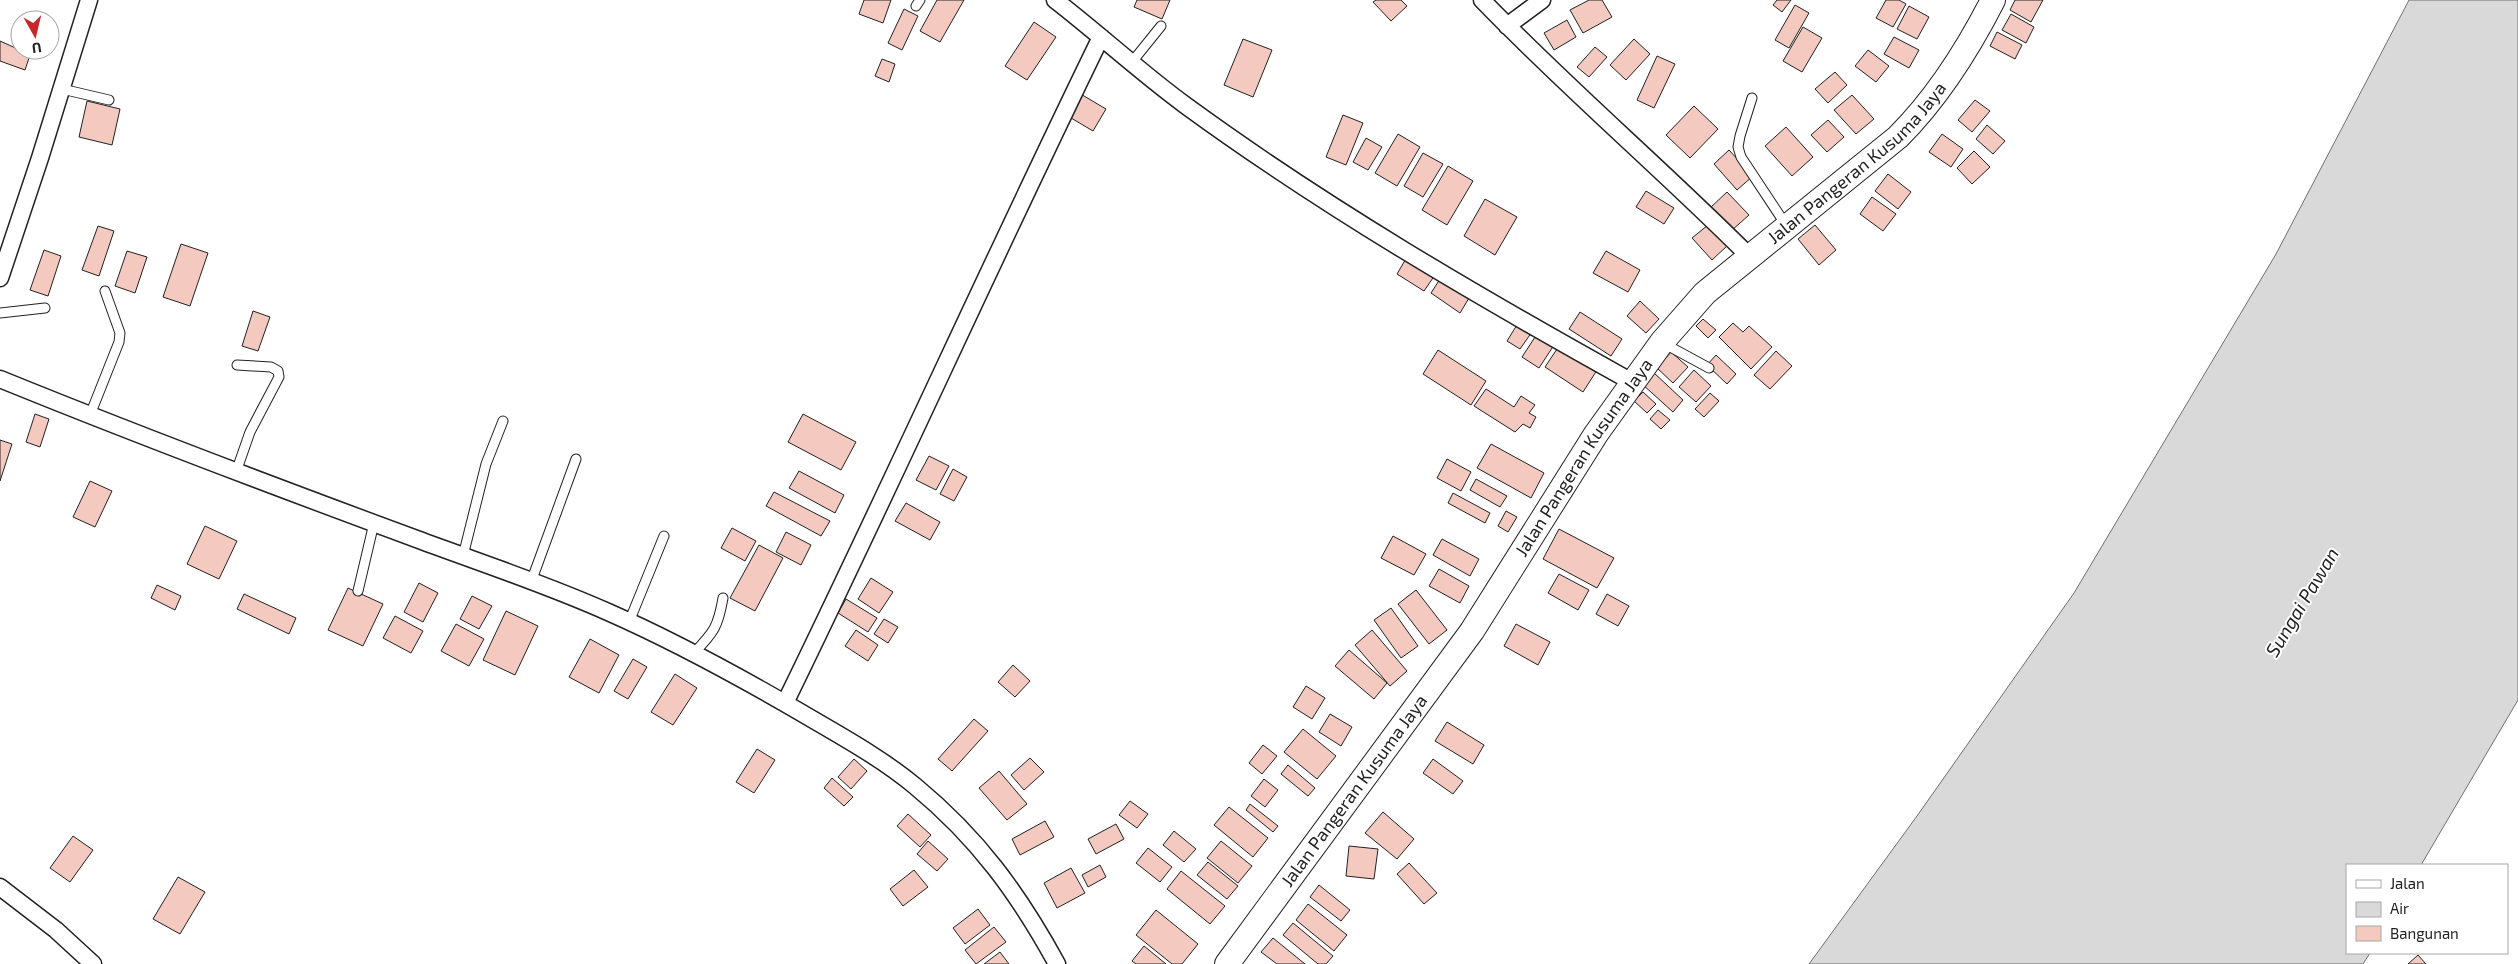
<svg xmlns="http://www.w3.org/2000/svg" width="2518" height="964" font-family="'Exo 2',sans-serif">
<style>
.water{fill:#d9d9d9;stroke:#6f6f6f}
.building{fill:#f3c9c0;stroke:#222}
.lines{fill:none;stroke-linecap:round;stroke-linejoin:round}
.lane-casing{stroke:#222;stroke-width:11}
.street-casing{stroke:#222;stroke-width:19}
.secondary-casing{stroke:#222;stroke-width:26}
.lane{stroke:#fff;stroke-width:9}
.street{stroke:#fff;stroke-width:16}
.secondary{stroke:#fff;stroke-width:24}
.labels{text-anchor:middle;stroke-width:4;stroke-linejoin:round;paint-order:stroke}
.street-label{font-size:18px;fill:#222;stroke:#fff}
.water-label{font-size:19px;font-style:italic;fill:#222;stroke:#fff}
</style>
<rect width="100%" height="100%" fill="#fff"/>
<path class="water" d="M 2409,0 L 2518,0 L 2518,700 L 2421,865 L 2347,865 L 2347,953 L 2370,953 L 2363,964 L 1809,964 L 1917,816 L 2074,593 L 2276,254 Z"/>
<path class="building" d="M 864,0 L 891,0 L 883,23 L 859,14 Z
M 937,0 L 964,0 L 940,42 L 920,31 Z
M 1137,0 L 1170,0 L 1162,19 L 1134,7 Z
M 1376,0 L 1401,0 L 1407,6 L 1391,21 L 1373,2 Z
M 1589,0 L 1602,0 L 1612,17 L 1583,33 L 1570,10 Z
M 1777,0 L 1791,0 L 1782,12 L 1773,5 Z
M 1886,0 L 1899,0 L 1906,4 L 1893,27 L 1876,18 Z
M 2015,0 L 2043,0 L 2031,22 L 2010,10 Z
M 1795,5 L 1809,13 L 1789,48 L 1775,40 Z
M 1909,6 L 1929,17 L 1917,39 L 1897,29 Z
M 904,9 L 918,16 L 902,50 L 888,43 Z
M 2011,14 L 2034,27 L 2026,43 L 2002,30 Z
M 1567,20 L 1576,37 L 1554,50 L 1544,33 Z
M 1034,22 L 1056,37 L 1027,80 L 1005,66 Z
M 1803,27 L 1822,38 L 1802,72 L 1783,61 Z
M 1997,32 L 2022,45 L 2015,59 L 1990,46 Z
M 1894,37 L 1919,50 L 1909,68 L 1884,54 Z
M 1243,39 L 1272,50 L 1253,97 L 1224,85 Z
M 1634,39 L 1650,54 L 1626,80 L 1610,65 Z
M 0,41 L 20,50 L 31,52 L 25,70 L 0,61 Z
M 1595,47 L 1607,57 L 1589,77 L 1577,67 Z
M 1868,50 L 1889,66 L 1876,82 L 1855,66 Z
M 1657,56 L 1675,64 L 1654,108 L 1637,100 Z
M 882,59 L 895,64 L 889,82 L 875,76 Z
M 1835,72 L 1847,85 L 1828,103 L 1815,89 Z
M 1079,93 L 1106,109 L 1093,131 L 1066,115 Z
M 1852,95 L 1874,119 L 1856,134 L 1834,110 Z
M 1975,100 L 1990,111 L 1972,132 L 1958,120 Z
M 87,101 L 120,109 L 112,145 L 79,137 Z
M 1694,106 L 1718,129 L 1690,158 L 1666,135 Z
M 1343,115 L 1363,123 L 1346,165 L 1326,157 Z
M 1828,120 L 1844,137 L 1827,152 L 1811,135 Z
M 1987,125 L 2005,141 L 1993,154 L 1976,139 Z
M 1786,127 L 1813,157 L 1792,176 L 1765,146 Z
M 1398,134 L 1420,147 L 1397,186 L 1375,173 Z
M 1942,134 L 1963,149 L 1951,167 L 1929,152 Z
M 1366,138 L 1382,147 L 1368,170 L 1353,162 Z
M 1729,150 L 1753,176 L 1737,190 L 1714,164 Z
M 1974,151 L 1990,167 L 1972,184 L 1957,168 Z
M 1423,153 L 1443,164 L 1423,197 L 1404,186 Z
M 1448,166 L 1473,181 L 1447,225 L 1422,210 Z
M 1888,174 L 1911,192 L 1898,209 L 1875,191 Z
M 1646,191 L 1674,208 L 1664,224 L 1636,207 Z
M 1727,192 L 1749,215 L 1731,231 L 1710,208 Z
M 1872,197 L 1896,214 L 1883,231 L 1860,214 Z
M 1485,199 L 1517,217 L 1495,255 L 1464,236 Z
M 1708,225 L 1727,246 L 1712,260 L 1692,238 Z
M 1815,225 L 1836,250 L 1819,265 L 1798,239 Z
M 98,226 L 114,231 L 99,276 L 82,270 Z
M 181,244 L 208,253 L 190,306 L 163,297 Z
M 44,250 L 61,256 L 48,296 L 30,290 Z
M 127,251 L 147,257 L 135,293 L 115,286 Z
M 1606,251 L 1640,270 L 1628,292 L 1593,273 Z
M 1407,257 L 1435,275 L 1424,291 L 1397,274 Z
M 1440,279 L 1469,298 L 1460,313 L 1431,293 Z
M 1640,301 L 1659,319 L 1646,333 L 1627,316 Z
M 253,311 L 270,317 L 258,351 L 242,346 Z
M 1580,312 L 1622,339 L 1611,356 L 1569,329 Z
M 1703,319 L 1716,330 L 1708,338 L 1696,326 Z
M 1520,320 L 1534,329 L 1520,349 L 1507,341 Z
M 1733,323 L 1743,332 L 1749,326 L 1772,347 L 1751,369 L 1719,337 Z
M 1539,331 L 1556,342 L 1539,368 L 1522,357 Z
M 1561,343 L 1599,367 L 1583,392 L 1545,367 Z
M 1438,350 L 1486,381 L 1471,405 L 1423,374 Z
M 1776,351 L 1792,366 L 1770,389 L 1754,375 Z
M 1671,352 L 1688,367 L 1673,383 L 1657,368 Z
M 1716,355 L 1736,374 L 1727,384 L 1707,365 Z
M 1694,370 L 1711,386 L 1696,402 L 1679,387 Z
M 1653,372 L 1683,400 L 1673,412 L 1642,384 Z
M 1486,389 L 1514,407 L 1521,396 L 1535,405 L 1529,413 L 1536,417 L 1530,428 L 1523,424 L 1515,432 L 1474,406 Z
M 1643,392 L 1656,404 L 1647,413 L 1634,401 Z
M 1710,393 L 1719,401 L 1704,417 L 1695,409 Z
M 1658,410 L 1670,420 L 1661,429 L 1650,419 Z
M 35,414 L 49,419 L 40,447 L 26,442 Z
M 803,414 L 856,442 L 841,470 L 788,442 Z
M 0,440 L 12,444 L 0,481 Z
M 1491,444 L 1544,473 L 1531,498 L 1477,468 Z
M 929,456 L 949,466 L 936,490 L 916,480 Z
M 1447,459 L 1471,472 L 1461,491 L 1437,478 Z
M 953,469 L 967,477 L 954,501 L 940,494 Z
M 799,471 L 844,495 L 835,513 L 789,488 Z
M 1476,479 L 1507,496 L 1500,507 L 1470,490 Z
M 90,481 L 112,491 L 95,527 L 73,517 Z
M 774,492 L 830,521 L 821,536 L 766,506 Z
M 1453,493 L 1490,513 L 1485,523 L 1448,503 Z
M 906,503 L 940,522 L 930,540 L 895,521 Z
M 1506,511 L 1517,517 L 1508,532 L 1498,526 Z
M 205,526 L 237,541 L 219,579 L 187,564 Z
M 732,528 L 756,541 L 745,561 L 721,548 Z
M 1559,529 L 1614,558 L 1597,588 L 1543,559 Z
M 786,532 L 811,545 L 801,565 L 776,552 Z
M 1393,536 L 1426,554 L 1414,575 L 1381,558 Z
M 1442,539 L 1479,559 L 1470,576 L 1433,555 Z
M 759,545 L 783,558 L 755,611 L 730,598 Z
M 1439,569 L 1469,586 L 1460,603 L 1429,586 Z
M 1559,574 L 1589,590 L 1578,610 L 1548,593 Z
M 871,578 L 893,592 L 879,613 L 858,599 Z
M 419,583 L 438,593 L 423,622 L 404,612 Z
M 157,585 L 181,596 L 175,610 L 151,598 Z
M 348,588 L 383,604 L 363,646 L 328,630 Z
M 1416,590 L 1447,630 L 1429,644 L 1398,604 Z
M 244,594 L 296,618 L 289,634 L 237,609 Z
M 1607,594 L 1629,606 L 1618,626 L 1596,614 Z
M 472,596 L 492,606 L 479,629 L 460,619 Z
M 846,599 L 877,618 L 868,632 L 838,613 Z
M 1391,608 L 1418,646 L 1401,658 L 1374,620 Z
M 506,611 L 538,626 L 515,675 L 483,660 Z
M 395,616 L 423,631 L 411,653 L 383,638 Z
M 884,619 L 898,627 L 888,643 L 874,634 Z
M 456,624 L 484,639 L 469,666 L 441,651 Z
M 1516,624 L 1550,642 L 1538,665 L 1504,646 Z
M 856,630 L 878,645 L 868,661 L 845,646 Z
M 1372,630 L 1407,671 L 1390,686 L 1355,645 Z
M 590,639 L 619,655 L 599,693 L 569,677 Z
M 1349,650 L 1387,683 L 1374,699 L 1335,666 Z
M 633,659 L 647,667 L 628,699 L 614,691 Z
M 1013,665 L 1030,681 L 1015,697 L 998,682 Z
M 675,674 L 697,688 L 673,725 L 651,712 Z
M 1306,686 L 1325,698 L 1312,719 L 1293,707 Z
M 1330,714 L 1352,727 L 1341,746 L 1319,732 Z
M 974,719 L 988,731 L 952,771 L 938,759 Z
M 1447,722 L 1484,745 L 1473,764 L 1435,741 Z
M 1303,729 L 1336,756 L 1317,779 L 1284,752 Z
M 1263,745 L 1277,756 L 1262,774 L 1249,763 Z
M 757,749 L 775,760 L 754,793 L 736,782 Z
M 1030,758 L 1044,772 L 1024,790 L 1011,775 Z
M 854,759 L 867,771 L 851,789 L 838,777 Z
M 1433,759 L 1463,781 L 1453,794 L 1423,773 Z
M 1288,765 L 1315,788 L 1308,796 L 1281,774 Z
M 999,771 L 1027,804 L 1007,820 L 979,788 Z
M 832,778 L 853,797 L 844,806 L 824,788 Z
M 1264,779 L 1278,790 L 1265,807 L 1251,796 Z
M 1130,801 L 1148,814 L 1137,828 L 1119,815 Z
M 1250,804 L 1278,826 L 1273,832 L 1246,810 Z
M 1229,807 L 1268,838 L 1253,857 L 1214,825 Z
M 1383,812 L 1414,839 L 1397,859 L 1365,833 Z
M 908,814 L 931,835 L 920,847 L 897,826 Z
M 1045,821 L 1054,837 L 1020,855 L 1012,839 Z
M 1116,824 L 1124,839 L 1096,854 L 1088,839 Z
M 1174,831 L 1196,849 L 1184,862 L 1163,845 Z
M 73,836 L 93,850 L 70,882 L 50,868 Z
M 928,841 L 948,859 L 937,871 L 917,854 Z
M 1221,841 L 1252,866 L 1238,883 L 1207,858 Z
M 1349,846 L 1378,849 L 1374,879 L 1346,876 Z
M 1148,848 L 1172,867 L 1160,882 L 1136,863 Z
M 1208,862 L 1238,886 L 1227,899 L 1197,875 Z
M 1409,863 L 1437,893 L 1424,904 L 1397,874 Z
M 1100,865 L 1106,877 L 1088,887 L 1082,875 Z
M 1071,868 L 1085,893 L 1057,908 L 1044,883 Z
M 914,870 L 928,887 L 903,906 L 890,889 Z
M 1181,871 L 1225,906 L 1210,924 L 1167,889 Z
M 178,877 L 205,892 L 180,934 L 153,919 Z
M 1319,885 L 1350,910 L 1341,921 L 1310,897 Z
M 1308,904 L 1347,935 L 1334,951 L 1296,920 Z
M 978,909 L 990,925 L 965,944 L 953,928 Z
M 1156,910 L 1198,944 L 1182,964 L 1172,964 L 1136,935 Z
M 1293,923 L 1333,956 L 1326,964 L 1318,964 L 1283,935 Z
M 994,927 L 1006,942 L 976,964 L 965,950 Z
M 1273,938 L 1305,964 L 1277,964 L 1261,952 Z
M 1144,946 L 1166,964 L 1136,964 L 1132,961 Z
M 1000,952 L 1009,964 L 984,964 Z
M 2418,955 L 2426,964 L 2408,964 Z"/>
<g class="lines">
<defs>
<path id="lane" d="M 916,6 L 920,0
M 1132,62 L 1161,26
M 62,89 L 109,100
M 1752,98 L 1740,136 L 1738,147 L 1741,157 L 1786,225
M 0,313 L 45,308
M 1663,343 L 1709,368
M 90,415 L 119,342 L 120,333 L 105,291
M 236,472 L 250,432 L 279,377 L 278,371 L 271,367 L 237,365
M 463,556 L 486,464 L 503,421
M 531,582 L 576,459
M 358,591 L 374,523
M 629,622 L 664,536
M 694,653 C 714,632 718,627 723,598"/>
<path id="street" d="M 1055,0 C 1099,34 1140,72 1185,105 C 1326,208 1479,297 1632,382
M 1482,0 C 1568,89 1662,169 1749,256
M 1507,26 L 1542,0
M 0,278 L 40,158 L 89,0
M 0,379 C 140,436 281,489 422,541 C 484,564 548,585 608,612 C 674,641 738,676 800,712 C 839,735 880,757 915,786 C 978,838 1018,893 1057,964
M 785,703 C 893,482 993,258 1101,37
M 0,887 L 56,930 L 93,964"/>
<g id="secondary">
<path id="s1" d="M 1227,964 L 1472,631 L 1596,434 L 1662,342 L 1705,293 L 1898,137 C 1937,98 1968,49 1993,0"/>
</g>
</defs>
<use href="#lane" class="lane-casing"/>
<use href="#street" class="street-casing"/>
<use href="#secondary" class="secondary-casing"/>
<use href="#lane" class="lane"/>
<use href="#street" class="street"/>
<use href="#secondary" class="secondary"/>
</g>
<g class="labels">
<g class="street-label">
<text dy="6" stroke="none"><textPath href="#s1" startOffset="1025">Jalan Pangeran Kusuma Jaya</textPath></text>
<text dy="6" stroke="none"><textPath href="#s1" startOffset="620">Jalan Pangeran Kusuma Jaya</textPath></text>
<text dy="6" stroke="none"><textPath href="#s1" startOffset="215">Jalan Pangeran Kusuma Jaya</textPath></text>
</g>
<g class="water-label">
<text transform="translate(2302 602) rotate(-59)" y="7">Sungai Pawan</text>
</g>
</g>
<rect x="2346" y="864" width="162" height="90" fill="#ffffff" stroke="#a7a7a7"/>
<rect x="2356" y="880" width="25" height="8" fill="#ffffff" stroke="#a7a7a7"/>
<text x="2390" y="889" font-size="15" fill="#222222">Jalan</text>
<rect x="2356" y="902" width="25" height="15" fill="#d9d9d9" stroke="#a7a7a7"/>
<text x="2390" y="914" font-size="15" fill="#222222">Air</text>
<rect x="2356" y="926" width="25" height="15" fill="#f3c9c0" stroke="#a7a7a7"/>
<text x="2390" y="939" font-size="15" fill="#222222">Bangunan</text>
<g transform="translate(35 35) rotate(172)"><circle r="24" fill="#ffffff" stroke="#a7a7a7"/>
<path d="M0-4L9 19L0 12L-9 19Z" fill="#c62828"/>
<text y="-8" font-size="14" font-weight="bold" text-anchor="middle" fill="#222222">U</text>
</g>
</svg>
